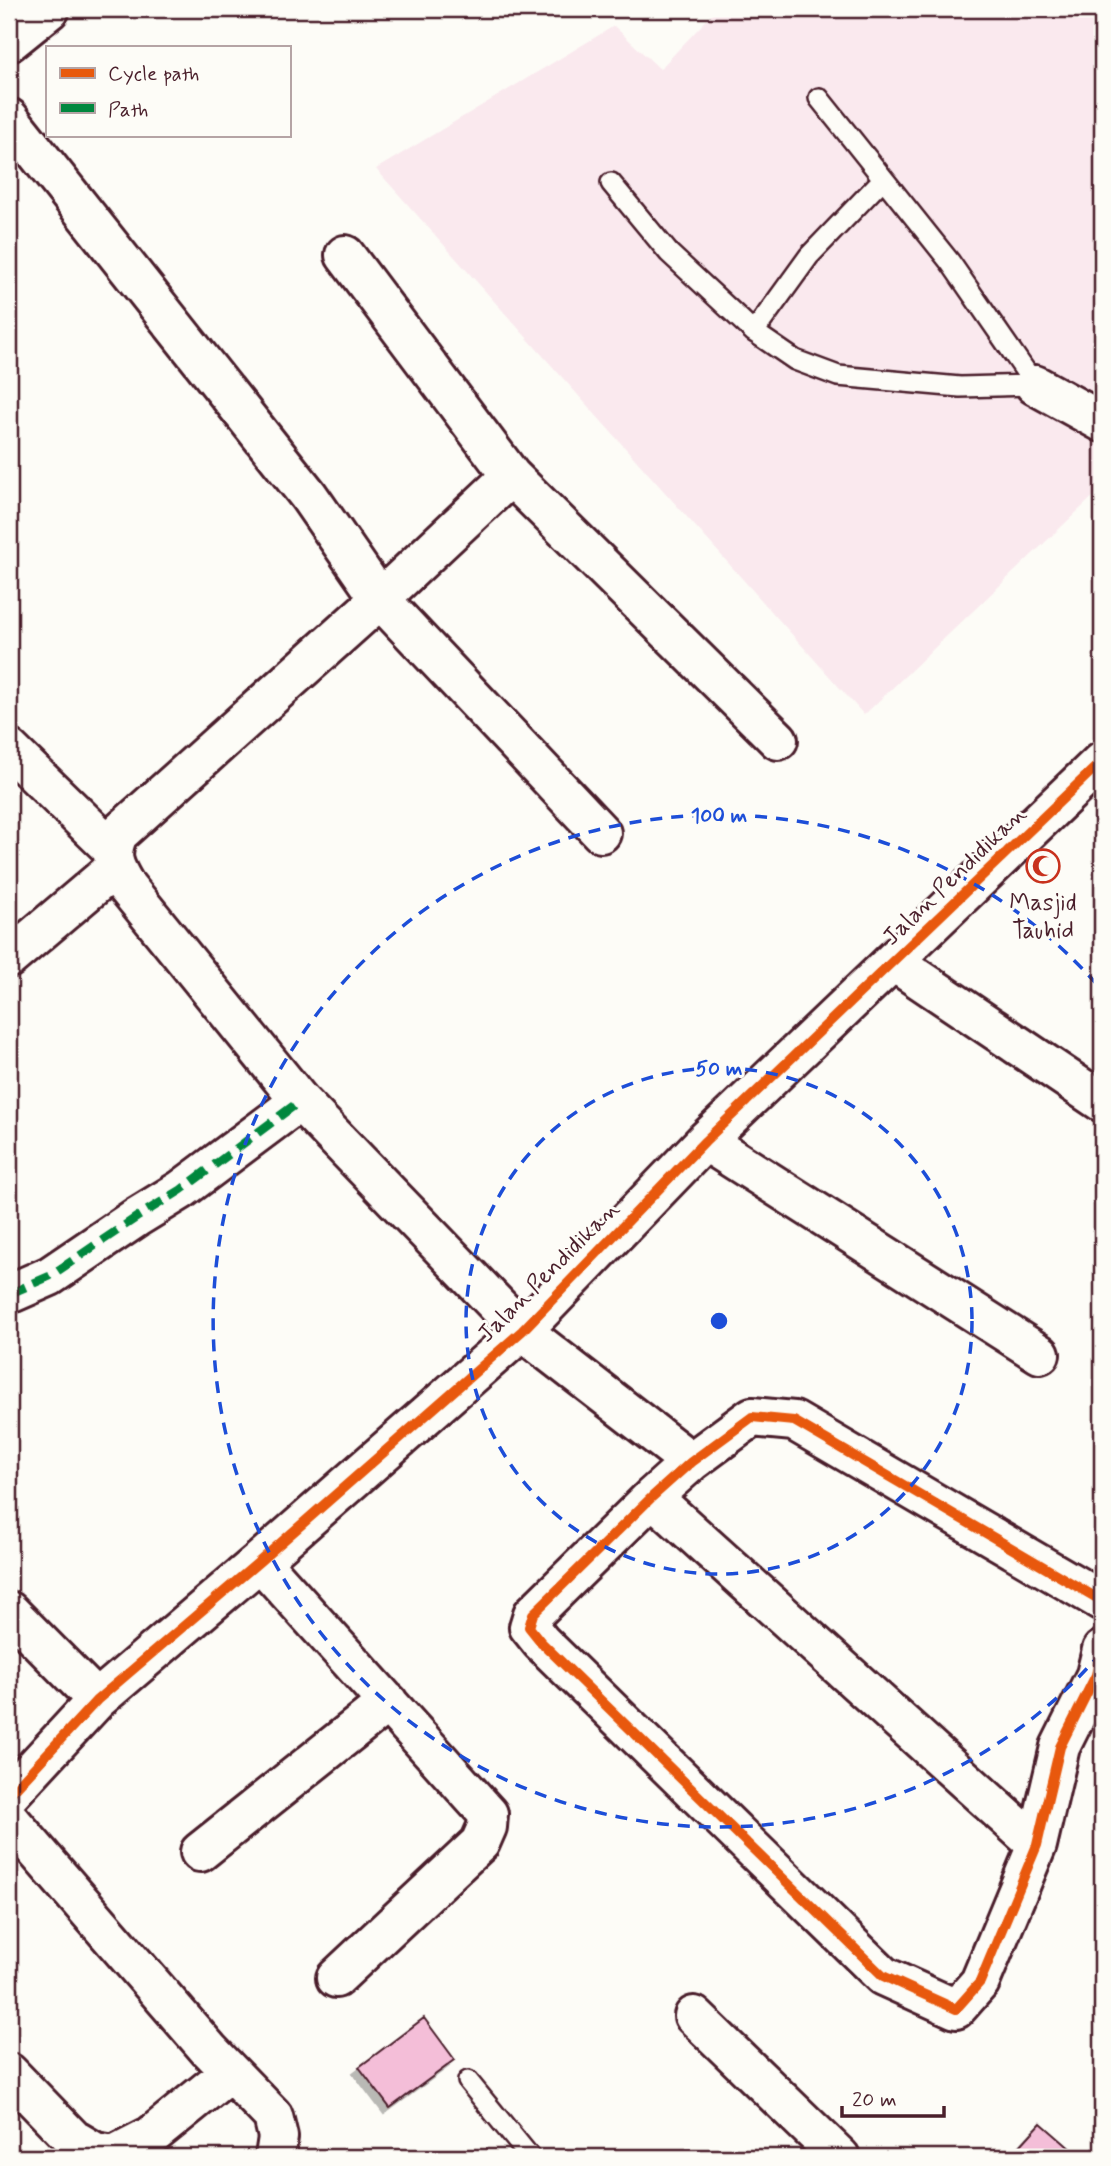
<svg xmlns="http://www.w3.org/2000/svg" width="1111" height="2166" font-family="Mynerve,sans-serif">
<style>
.built{fill:#fae9ee}
.building{fill:#f4bed8;stroke:#4a1f2b;stroke-width:2;filter:url(#shadow)}
.lines{fill:none;stroke-linecap:round;stroke-linejoin:round}
.service-casing{stroke:#4a1f2b;stroke-width:24}
.minor-casing{stroke:#4a1f2b;stroke-width:44}
.service{stroke:#fdfcf7;stroke-width:19}
.minor{stroke:#fdfcf7;stroke-width:38}
.quiet{stroke:#00873e;stroke-width:9;stroke-dasharray:18 9;stroke-linecap:butt}
.cycleway-casing{stroke:#fdfcf7;stroke-width:15}
.cycleway{stroke:#e8590c;stroke-width:10}
.ring{fill:none;stroke:#1d4ed8;stroke-width:3.5;stroke-dasharray:12 9}
.labels{text-anchor:middle;stroke-width:6;stroke-linejoin:round;paint-order:stroke}
.street-label{font-size:24px;fill:#4a1f2b;stroke:#fdfcf7}
.poi-label{font-size:24px;fill:#4a1f2b;stroke:#fdfcf7}
.centre{fill:#1d4ed8;stroke:#fdfcf7;stroke-width:3.5}
.ring-label{font-size:21px;text-anchor:middle;font-weight:bold;fill:#1d4ed8;stroke:#fdfcf7;stroke-width:6;stroke-linejoin:round;paint-order:stroke}
</style>
<defs>
<filter id="shadow"><feDropShadow dx="-6" dy="6" stdDeviation="0" flood-color="#0004"/></filter>
</defs>
<rect width="100%" height="100%" fill="#fdfcf7"/>
<filter id="ink" filterUnits="userSpaceOnUse"><feTurbulence type="fractalNoise" baseFrequency=".0143" numOctaves="2"/><feDisplacementMap in="SourceGraphic" scale="14" xChannelSelector="R" yChannelSelector="G"/><feConvolveMatrix kernelMatrix="1 2 1 2 8 2 1 2 1" color-interpolation-filters="sRGB"/></filter>
<g filter="url(#ink)">
<path class="built" d="M 717,9 L 1102,9 L 1102,488 L 864,715 L 376,169 L 614,26 L 660,69 Z"/>
<path class="building" d="M 424,2018 L 455,2060 L 390,2108 L 359,2067 Z
M 1041,2123 L 1080,2157 L 1010,2157 Z"/>
<g class="lines">
<defs>
<path id="service" d="M 819,98 L 950,262 L 1035,385
M 611,183 L 669,253 L 754,332 L 795,360 L 838,376 L 960,387 L 1035,385
M 754,332 L 809,256 L 883,179
M 468,2081 L 530,2157"/>
<path id="minor" d="M 9,42 L 50,9
M 9,118 L 308,495 L 380,599 L 601,833
M 345,255 L 511,476 L 778,740
M 1035,385 L 1102,422
M 511,476 L 380,599 L 118,834 C 109,856 113,865 125,885 L 300,1101 L 522,1331 L 691,1462
M 9,749 L 112,849
M 9,958 L 115,868
M 894,962 L 1102,1102
M 705,1141 L 1040,1354
M 9,1294 L 50,1276 L 137,1217 L 181,1190 L 300,1101
M 652,1497 L 1037,1845
M 260,1561 L 488,1814 L 487,1827 L 480,1843 L 336,1978
M 1102,1601 L 794,1421 L 752,1417 L 691,1462 L 652,1497 L 533,1614 L 529,1627 L 541,1642 L 883,1976 L 956,2009 L 980,1982 L 1037,1845 L 1060,1747 L 1096,1675 L 1102,1650
M 9,1611 L 97,1700
M 9,1795 L 97,1700 L 260,1561 L 522,1331 L 705,1141 L 1102,761
M 9,1819 L 209,2050 L 273,2116 L 278,2137 L 275,2157
M 200,1852 L 388,1702
M 694,2016 L 840,2157
M 9,2073 L 73,2139 L 95,2152 L 114,2155 L 151,2136 L 230,2072"/>
</defs>
<use href="#service" class="service-casing"/>
<use href="#minor" class="minor-casing"/>
<use href="#service" class="service"/>
<use href="#minor" class="minor"/>
<path class="quiet" d="M 9,1294 L 50,1276 L 137,1217 L 181,1190 L 300,1101"/>
<defs>
<path id="cycleway" d="M 1102,1601 L 794,1421 L 752,1417 L 691,1462 L 652,1497 L 533,1614 L 529,1627 L 541,1642 L 883,1976 L 956,2009 L 980,1982 L 1037,1845 L 1060,1747 L 1096,1675 L 1102,1650
M 9,1795 L 97,1700 L 260,1561 L 522,1331 L 705,1141 L 1102,761"/>
</defs>
<use href="#cycleway" class="cycleway-casing"/>
<use href="#cycleway" class="cycleway"/>
</g>
</g>
<g class="ring">
<circle cx="719" cy="1321" r="253"/>
<path d="M1101 1653A506 506 0 1 1 1101 989"/>
</g>
<defs>
<symbol id="mosque-ring" viewBox="-11 -11 22 22"><circle r="9.5" fill="#fdfcf7" stroke="#c8321e" stroke-width="1.5"/><path d="M3.5-4.9A6 6 0 1 0 3.5 4.9A5 5 0 1 1 3.5-4.9Z" fill="#c8321e"/></symbol>
</defs>
<g fill-rule="evenodd">
<use href="#mosque-ring" x="1024" y="847" width="38" height="38"/>
</g>
<g class="labels">
<g class="street-label">
<text transform="translate(954 875) rotate(-44)" y="8">Jalan Pendidikan</text>
<text transform="translate(548 1271) rotate(-45)" y="8">Jalan Pendidikan</text>
</g>
<g class="poi-label">
<text x="1043" y="910">Masjid<tspan x="1043" dy="28">Tauhid</tspan></text>
</g>
</g>
<circle cx="719" cy="1321" r="10" class="centre"/>
<g class="ring-label">
<text x="719" y="822">100 m</text>
<text x="719" y="1075">50 m</text>
</g>
<rect width="1111" height="2166" fill="none" stroke="#fdfcf7" stroke-width="35"/>
<rect x="18" y="18" width="1076" height="2131" fill="none" stroke="#4a1f2b" stroke-width="2.5" filter="url(#ink)"/>
<rect x="46" y="46" width="245" height="91" fill="#fdfcf7" stroke="#b5a4a5" stroke-width="2"/>
<rect x="60" y="68" width="35" height="10" fill="#e8590c" stroke="#b5a4a5" stroke-width="2"/>
<text x="108" y="80" font-size="21" fill="#4a1f2b">Cycle path</text>
<rect x="60" y="103" width="35" height="10" fill="#00873e" stroke="#b5a4a5" stroke-width="2"/>
<text x="108" y="116" font-size="21" fill="#4a1f2b">Path</text>
<path d="M842 2106v10h102v-10" fill="none" stroke="#4a1f2b" stroke-width="3.5"/>
<text x="852" y="2106" font-size="21" fill="#4a1f2b" stroke="#fdfcf7" stroke-width="5" paint-order="stroke">20 m</text>
</svg>
